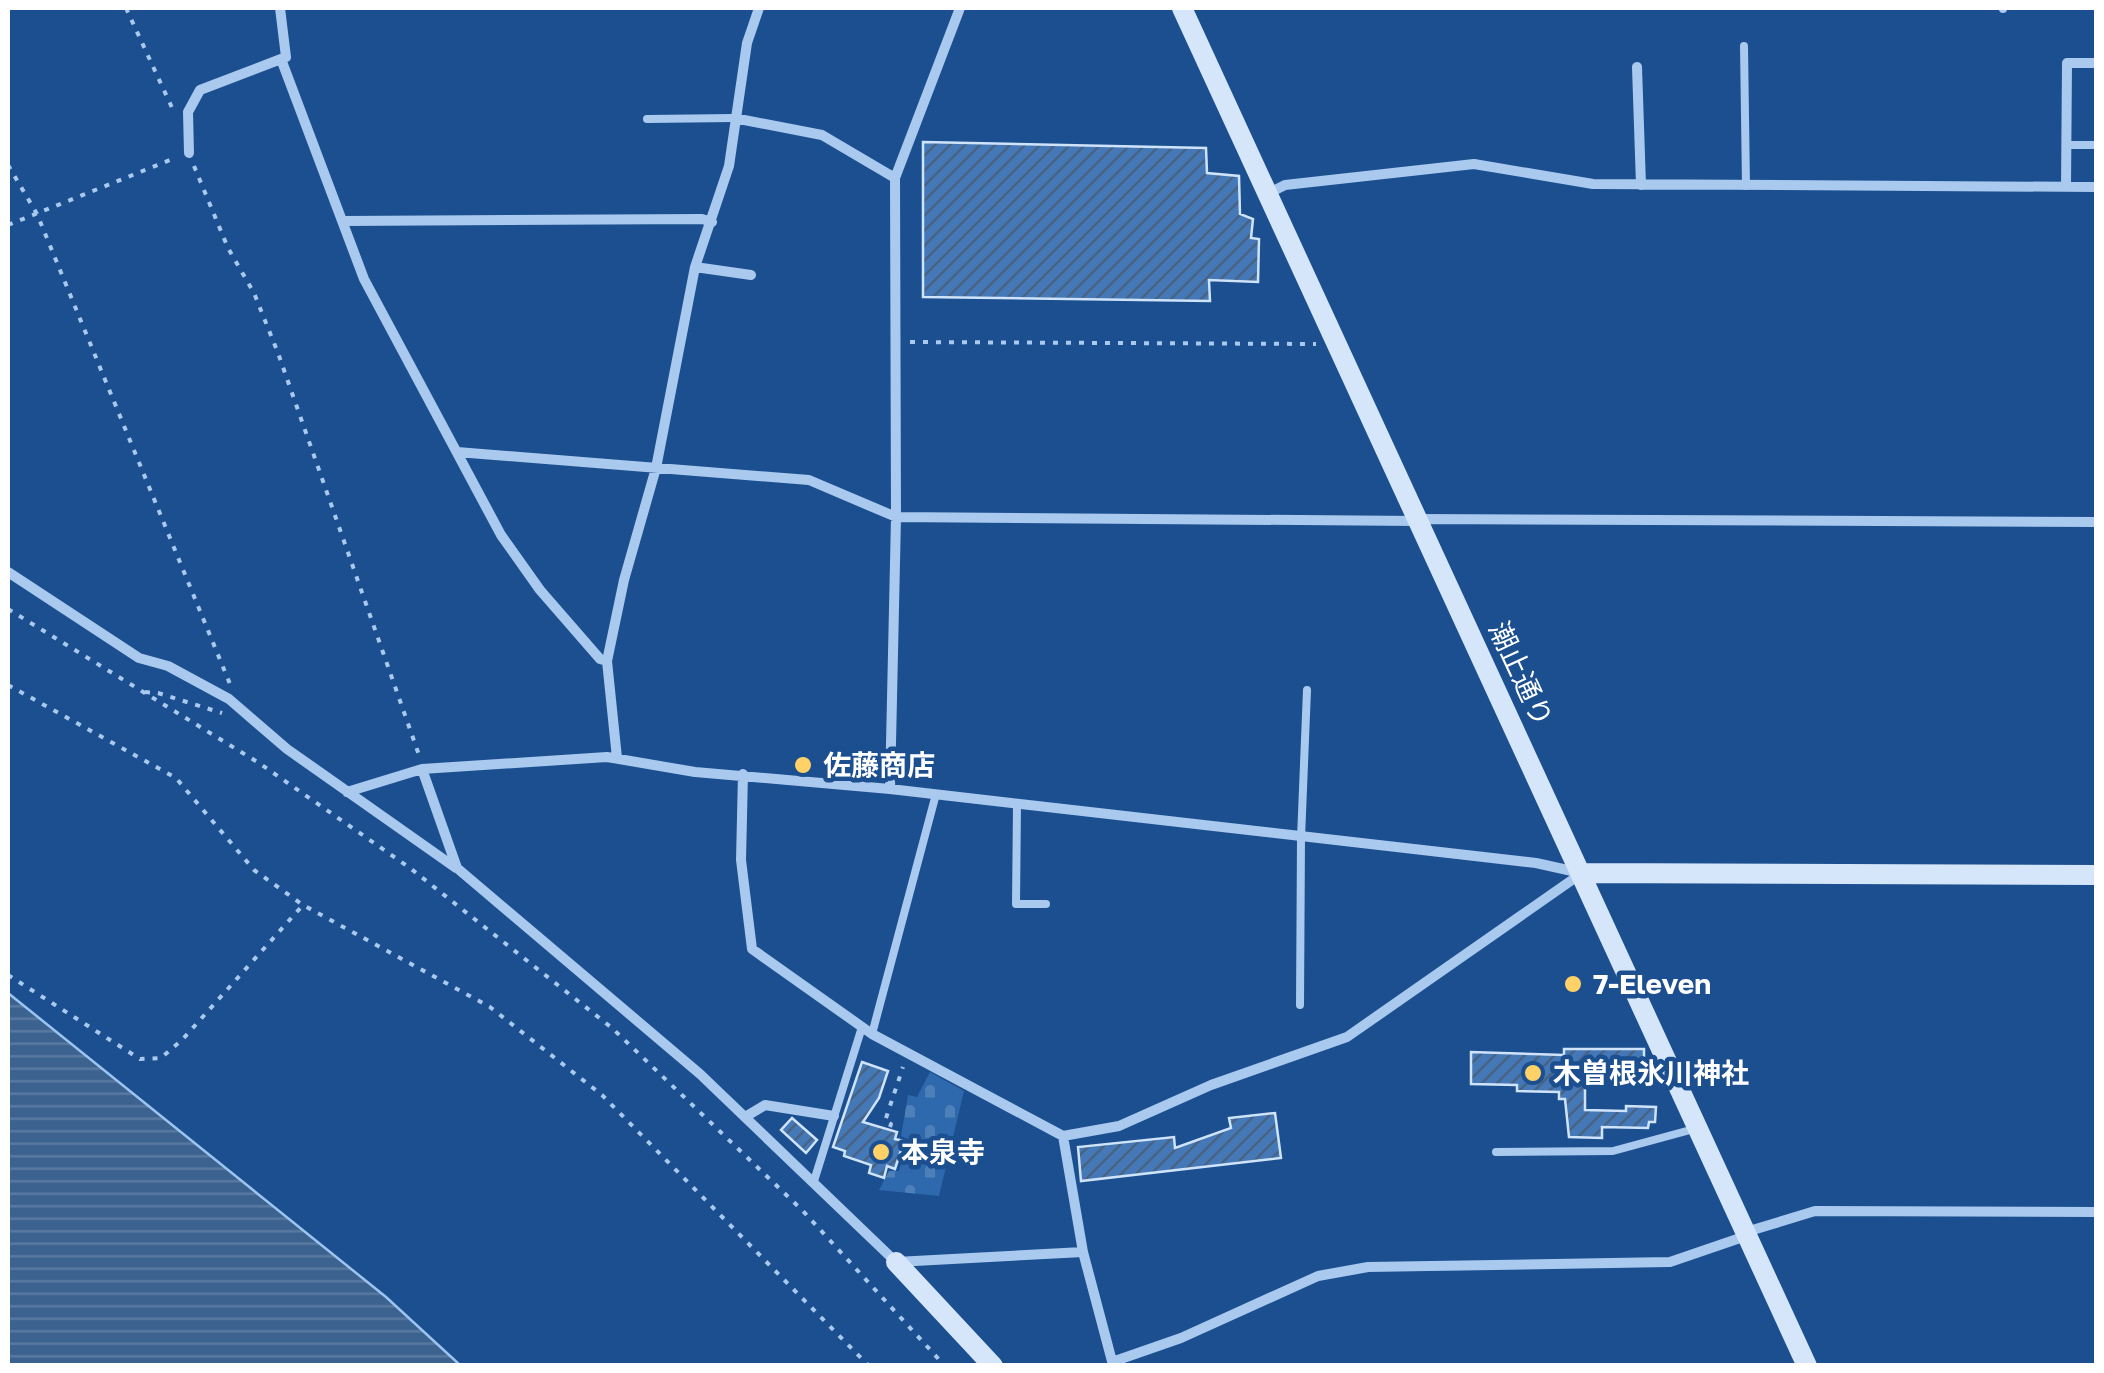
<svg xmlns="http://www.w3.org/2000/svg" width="2104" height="1373" font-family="'Golos Text','Noto Sans JP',sans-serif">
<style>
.cemetery{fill:url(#cemetery-stones)}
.water{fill:url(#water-rules);stroke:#9cc4f0;stroke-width:2.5}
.building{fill:url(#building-hatch);stroke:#cfe3fa;stroke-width:2.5}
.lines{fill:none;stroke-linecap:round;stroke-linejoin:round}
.path{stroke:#a9c9ee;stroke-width:4;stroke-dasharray:5 8;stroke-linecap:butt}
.lane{stroke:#a9c9ee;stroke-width:8}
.street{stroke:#a9c9ee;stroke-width:10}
.secondary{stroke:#d6e6fa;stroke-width:20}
.poi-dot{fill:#ffd166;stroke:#1b4f8f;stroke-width:4}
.labels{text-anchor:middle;stroke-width:9;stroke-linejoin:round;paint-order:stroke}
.street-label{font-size:28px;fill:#fff;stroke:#1b4f8f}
.poi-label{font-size:28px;font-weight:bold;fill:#fff;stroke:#1b4f8f;text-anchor:start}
</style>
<defs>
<pattern id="cemetery-stones" width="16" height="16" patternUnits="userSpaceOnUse" patternTransform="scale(2.5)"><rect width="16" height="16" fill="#2e69ad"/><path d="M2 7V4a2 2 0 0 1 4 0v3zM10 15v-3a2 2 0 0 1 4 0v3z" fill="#4d80b9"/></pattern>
<pattern id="water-rules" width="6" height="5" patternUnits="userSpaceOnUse" patternTransform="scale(2.5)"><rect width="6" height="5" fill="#3c6290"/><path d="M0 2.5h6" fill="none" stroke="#597aa1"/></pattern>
<pattern id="building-hatch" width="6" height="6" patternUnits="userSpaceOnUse" patternTransform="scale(2.5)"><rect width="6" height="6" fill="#4478b7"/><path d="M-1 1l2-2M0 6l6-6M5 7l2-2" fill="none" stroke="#486282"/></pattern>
</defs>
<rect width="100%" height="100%" fill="#1b4f8f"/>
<path class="cemetery" d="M 930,1072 L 964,1091 L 939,1196 L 879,1190 L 889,1171 L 899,1171 L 908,1139 L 901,1136 L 908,1095 L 917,1097 Z"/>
<path class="water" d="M 8,993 L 386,1297 L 460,1365 L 8,1365 Z"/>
<path class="building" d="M 923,142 L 1206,148 L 1207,173 L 1239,176 L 1240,214 L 1253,219 L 1251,238 L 1259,239 L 1258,282 L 1209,280 L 1210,301 L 923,297 Z
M 1564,1049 L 1644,1049 L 1644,1072 L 1585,1071 L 1585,1110 L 1626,1111 L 1626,1106 L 1656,1107 L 1655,1122 L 1649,1122 L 1648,1128 L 1602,1127 L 1602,1138 L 1569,1137 L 1565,1099 L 1559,1099 L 1559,1092 L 1517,1091 L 1517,1085 L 1471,1084 L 1471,1052 L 1564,1055 Z
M 862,1062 L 888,1071 L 879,1098 L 863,1122 L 897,1132 L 895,1139 L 904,1141 L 895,1169 L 887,1166 L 884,1178 L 869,1173 L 871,1165 L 844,1156 L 845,1151 L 833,1147 Z
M 1275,1113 L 1281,1158 L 1081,1181 L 1078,1147 L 1174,1137 L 1175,1148 L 1231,1128 L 1229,1118 Z
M 792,1118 L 817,1140 L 806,1153 L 781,1130 Z"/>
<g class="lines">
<path class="path" d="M 126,8 L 174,112
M 8,165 L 37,214 L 230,684
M 194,166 L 228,248 L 254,293 L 278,353 L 419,755
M 8,225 L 175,158
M 910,342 L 1316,344
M 8,609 L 259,763 L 410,868 L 612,1028 L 803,1211 L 945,1366
M 8,685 L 176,778 L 254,870 L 303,905 L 490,1007 L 602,1095 L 869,1366
M 145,692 L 158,693 L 222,713
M 8,975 L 140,1059 L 161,1058 L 182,1040 L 303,905
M 890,1127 L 891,1124 L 885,1121 L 903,1067"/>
<path class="lane" d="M 2003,8 L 2003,9
M 1744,46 L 1746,186
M 647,119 L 734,118
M 2067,145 L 2096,145
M 1017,804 L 1016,904 L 1046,904
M 1300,1005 L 1301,838 L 1307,690
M 872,1034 L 936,794
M 1496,1152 L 1613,1151 L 1694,1129
M 814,1181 L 862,1027"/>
<path class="street" d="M 280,8 L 286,57 L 281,59 L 364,279 L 501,535 L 540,590 L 600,659 L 607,661
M 1637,67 L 1641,185
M 734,118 L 822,135 L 895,178
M 189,153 L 188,112 L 200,90 L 281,59
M 2066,187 L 2067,63 L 2096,63
M 1269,193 L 1285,185 L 1474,164 L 1593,184 L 2096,187
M 342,221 L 702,219 L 712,222
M 695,267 L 751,275
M 457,452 L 809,480 L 896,517 L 1417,521
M 1418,519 L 2096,522
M 8,572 L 139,658 L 168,666 L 229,699 L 287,749 L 456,868
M 617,758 L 607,661 L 624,580 L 656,468 L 695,267 L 729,166 L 747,43 L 759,8
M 422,769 L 457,868 L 700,1074 L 896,1262 L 1083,1252
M 743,774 L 741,860 L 752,949 L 872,1034 L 1063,1136 L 1119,1126 L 1211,1085 L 1347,1037 L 1582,873
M 890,789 L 896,517 L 895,178 L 960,8
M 347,792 L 422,769 L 607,757 L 695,772 L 890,789 L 1536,863 L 1581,873
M 745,1117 L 765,1105 L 834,1116
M 1063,1136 L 1083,1252 L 1113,1365
M 1746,1232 L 1815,1211 L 2096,1212
M 1112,1362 L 1181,1338 L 1318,1276 L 1368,1267 L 1670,1262 L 1746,1236"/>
<path class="secondary" d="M 1182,8 L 1807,1366
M 1582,873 L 2096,875
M 896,1262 L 993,1366"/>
</g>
<g class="poi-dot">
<circle cx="803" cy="765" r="10"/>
<circle cx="1573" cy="984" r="10"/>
<circle cx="1533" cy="1073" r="10"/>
<circle cx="881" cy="1152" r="10"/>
</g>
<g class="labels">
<g class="street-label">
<text transform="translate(1521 674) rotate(65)" y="10">潮止通り</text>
</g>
<g class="poi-label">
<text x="823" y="775">佐藤商店</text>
<text x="1593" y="994">7-Eleven</text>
<text x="1553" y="1083">木曽根氷川神社</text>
<text x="901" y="1162">本泉寺</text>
</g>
</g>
<rect width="2104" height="1373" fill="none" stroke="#ffffff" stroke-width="20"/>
</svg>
